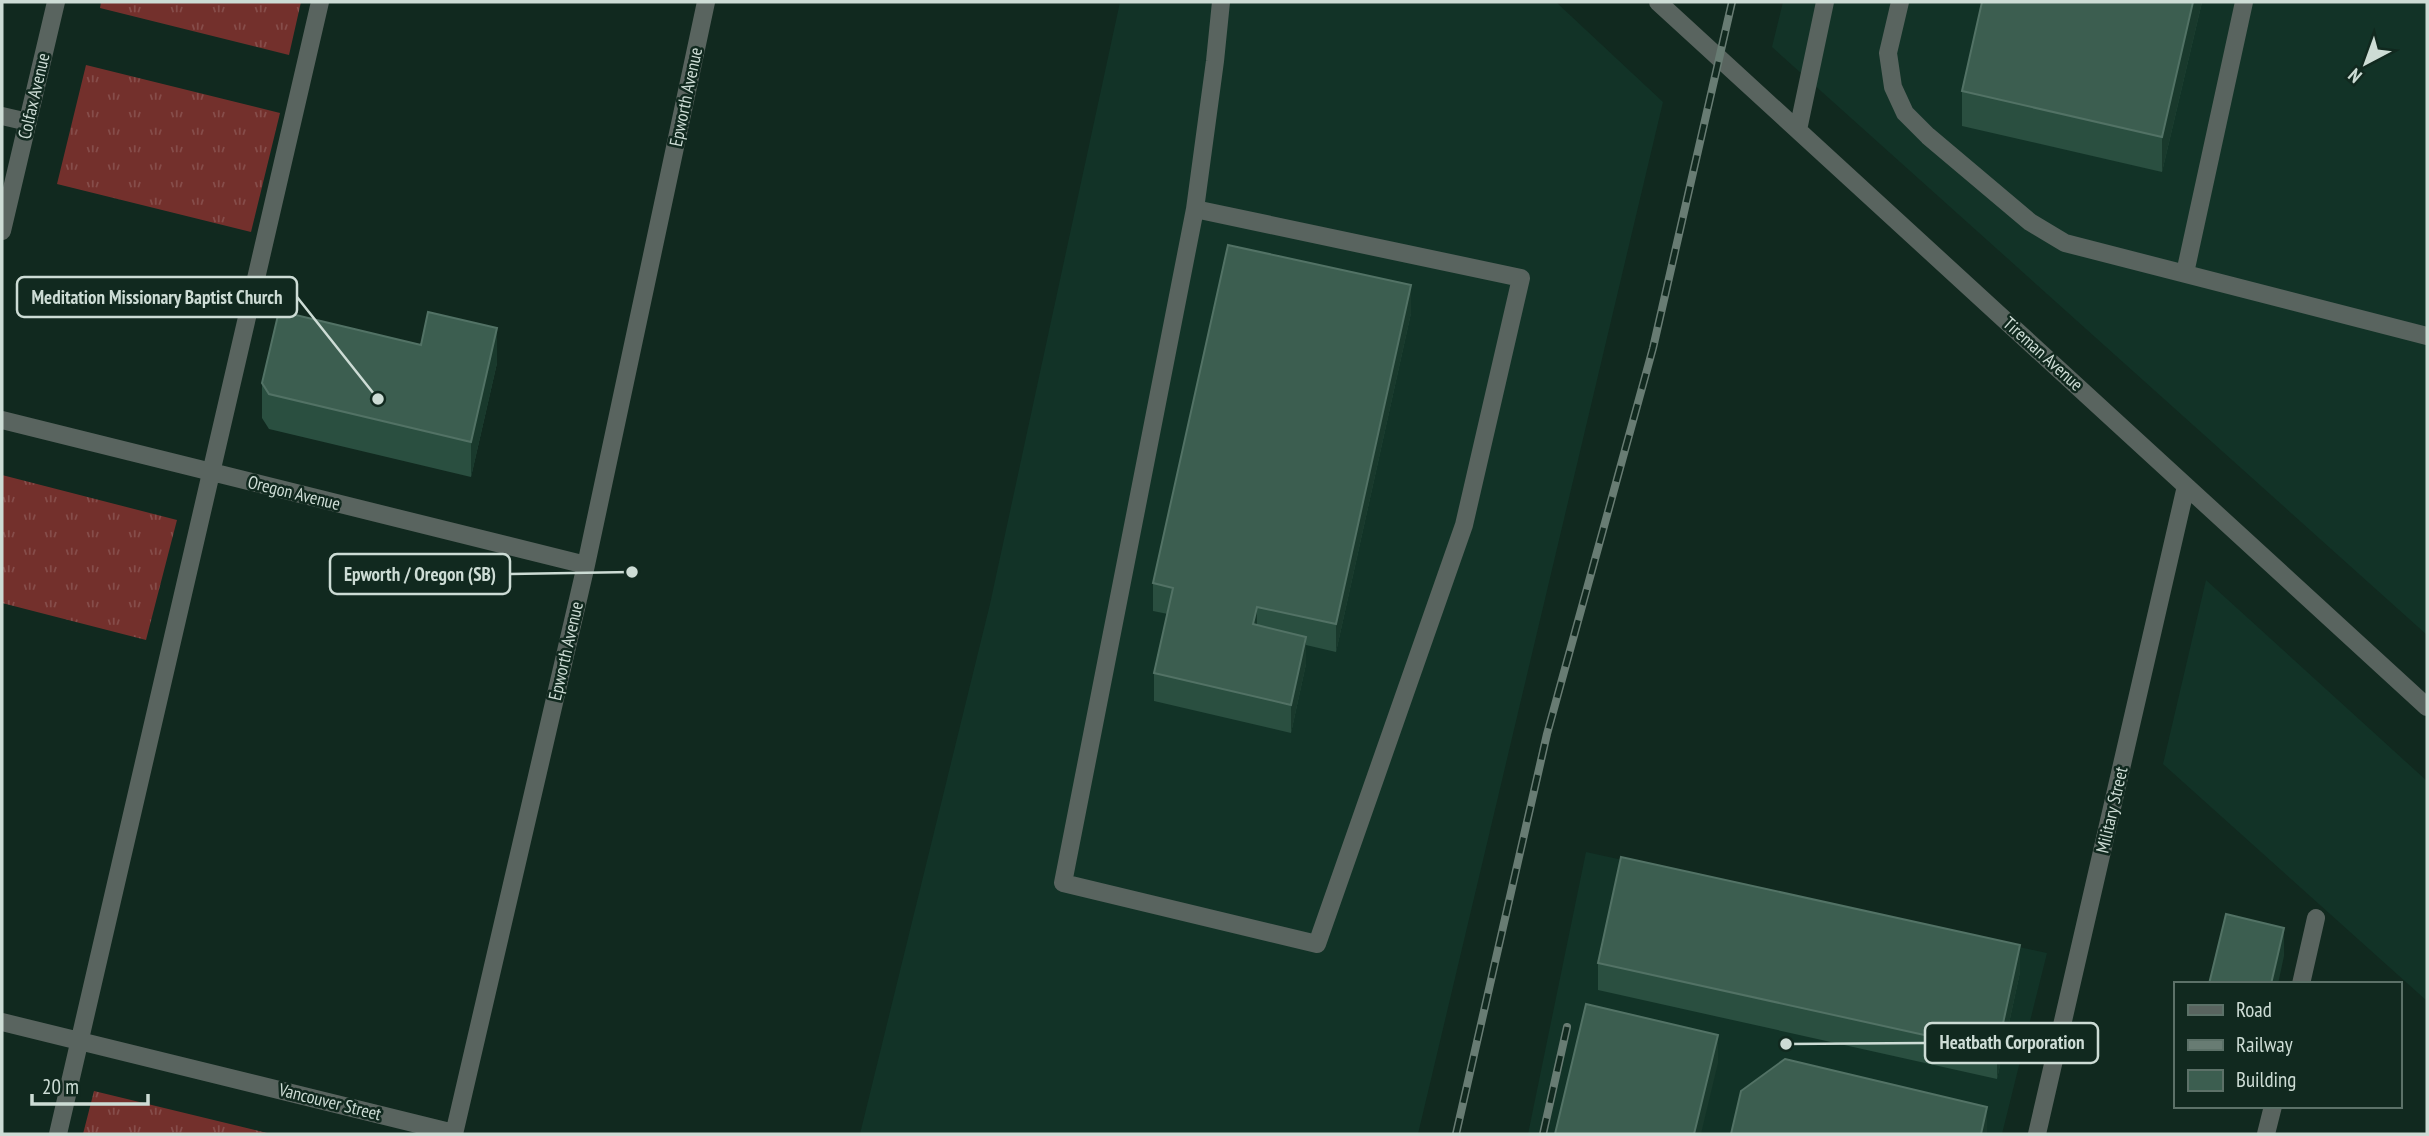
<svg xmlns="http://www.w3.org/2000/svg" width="2429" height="1136" font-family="'PT Sans Narrow',sans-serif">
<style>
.built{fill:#123327}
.grass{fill:url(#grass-tufts)}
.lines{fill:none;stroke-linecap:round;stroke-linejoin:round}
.minor{stroke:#59645f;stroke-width:18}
.rail-casing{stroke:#687c73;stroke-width:8}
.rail{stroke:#11291f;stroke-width:5;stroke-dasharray:16;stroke-linecap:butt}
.wall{fill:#2a4f40}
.shaded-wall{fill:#19392c}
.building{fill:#3c5e50;stroke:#527265;stroke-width:2}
.labels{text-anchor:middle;stroke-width:5;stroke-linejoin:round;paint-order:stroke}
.street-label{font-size:18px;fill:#cddcd5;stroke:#11291f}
.leader{fill:none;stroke:#cddcd5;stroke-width:2.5}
.callout-dot{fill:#cddcd5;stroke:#11291f;stroke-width:2.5}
.callout{fill:#11291f;stroke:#cddcd5;stroke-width:2.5}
.callout-label{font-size:19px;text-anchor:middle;font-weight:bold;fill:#cddcd5}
</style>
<defs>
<pattern id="grass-tufts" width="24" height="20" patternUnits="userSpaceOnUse" patternTransform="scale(1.75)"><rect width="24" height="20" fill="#73302c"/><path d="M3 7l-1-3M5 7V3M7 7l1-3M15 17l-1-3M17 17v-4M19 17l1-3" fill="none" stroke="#864d4a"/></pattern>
</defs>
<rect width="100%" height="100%" fill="#11291f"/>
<path class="built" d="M 1120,2 L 1556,2 L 1663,102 L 1418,1134 L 860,1134 L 990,604 Z
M 1783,2 L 2427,2 L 2427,635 L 1772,47 Z
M 2206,580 L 2427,781 L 2427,1001 L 2163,764 Z
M 1586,852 L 2047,953 L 2002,1134 L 1528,1134 Z"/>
<path class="grass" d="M 101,2 L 301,2 L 289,55 L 100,8 Z
M 86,65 L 280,113 L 251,232 L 57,184 Z
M 2,475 L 177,520 L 146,640 L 2,603 Z
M 94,1091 L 271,1134 L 83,1134 Z"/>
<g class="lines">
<path class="minor" d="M 1658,2 L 2427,707
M 1900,2 L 1888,53 L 1893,87 L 1905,113 L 1928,136 L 2030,222 L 2065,243 L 2427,336
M 2,116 L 28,122
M 1798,130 L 1825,2
M 1195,209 L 1521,278 L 1464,525 L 1317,944 L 1063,883 L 1195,209 L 1215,61 L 1221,2
M 2,231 L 56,2
M 2185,273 L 2244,2
M 2,420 L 586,565
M 2301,984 L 2316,918
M 2,1022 L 454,1133
M 58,1134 L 320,2
M 454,1134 L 586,565 L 706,2
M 2037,1134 L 2186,486
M 2266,1134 L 2273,1106"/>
<defs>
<path id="rail" d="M 1456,1134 L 1547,734 L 1653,348 L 1732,2
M 1543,1134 L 1567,1027"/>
</defs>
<use href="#rail" class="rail-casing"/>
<use href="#rail" class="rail"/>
</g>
<path class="wall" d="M 2202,2 L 2162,172 L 1962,126 L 1962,91 Z
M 1411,313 L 1336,652 L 1306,645 L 1306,664 L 1291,733 L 1154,701 L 1154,673 L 1168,614 L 1153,611 L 1153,583 Z
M 497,363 L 471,477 L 269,429 L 262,418 L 262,383 Z
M 1598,963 L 2020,972 L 1997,1079 L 1598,990 Z"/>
<path class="shaded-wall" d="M 2193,2 L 2202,2 L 2162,172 L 2162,137 Z
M 1411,285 L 1411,313 L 1336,652 L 1336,624 Z
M 497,328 L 497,363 L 471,477 L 471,442 Z
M 1257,607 L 1257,634 L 1253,624 Z
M 1306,637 L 1306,664 L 1291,733 L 1291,705 Z
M 2284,928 L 2284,956 L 2278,984 L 2271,984 Z
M 2020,945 L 2020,972 L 1997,1079 L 1997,1051 Z
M 1718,1035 L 1718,1063 L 1701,1134 L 1694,1134 Z
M 1987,1107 L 1987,1134 L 1981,1134 Z"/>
<path class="building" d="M 1982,2 L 2193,2 L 2162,137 L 1962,91 Z
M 1228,245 L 1411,285 L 1336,624 L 1257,607 L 1253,624 L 1306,637 L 1291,705 L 1154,673 L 1173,588 L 1153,583 Z
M 279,311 L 421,345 L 428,312 L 497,328 L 471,442 L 269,394 L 262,383 Z
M 1621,857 L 2020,945 L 1997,1051 L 1598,963 Z
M 2226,914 L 2284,928 L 2271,984 L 2209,984 Z
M 1586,1004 L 1718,1035 L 1694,1134 L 1555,1134 Z
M 1785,1059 L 1987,1107 L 1981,1134 L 1731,1134 L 1741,1091 Z"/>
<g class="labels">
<g class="street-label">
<text transform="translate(34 96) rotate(-77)" y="6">Colfax Avenue</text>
<text transform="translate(686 97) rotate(-78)" y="6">Epworth Avenue</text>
<text transform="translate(2043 354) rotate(42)" y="6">Tireman Avenue</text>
<text transform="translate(294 493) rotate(14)" y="6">Oregon Avenue</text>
<text transform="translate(566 651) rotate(-77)" y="6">Epworth Avenue</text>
<text transform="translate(2112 810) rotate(-77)" y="6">Military Street</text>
<text transform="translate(330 1102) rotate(14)" y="6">Vancouver Street</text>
</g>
</g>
<path class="leader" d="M378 399L297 297M632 572L510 574M1786 1044L1925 1043"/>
<g class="callout-dot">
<circle cx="378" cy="399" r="7"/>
<circle cx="632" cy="572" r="7"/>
<circle cx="1786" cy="1044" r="7"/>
</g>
<g class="callout">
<rect x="17" y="277" width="280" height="40" rx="7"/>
<rect x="330" y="554" width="180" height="40" rx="7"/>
<rect x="1925" y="1023" width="173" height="40" rx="7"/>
</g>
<g class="callout-label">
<text x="157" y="304">Meditation Missionary Baptist Church</text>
<text x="420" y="581">Epworth / Oregon (SB)</text>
<text x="2012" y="1049">Heatbath Corporation</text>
</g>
<rect width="2429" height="1136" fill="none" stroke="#cddcd5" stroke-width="7"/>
<rect x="2174" y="982" width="228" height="126" fill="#11291f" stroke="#5c7168" stroke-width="2"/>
<rect x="2188" y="1005" width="35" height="10" fill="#59645f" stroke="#5c7168" stroke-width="2"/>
<text x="2236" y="1017" font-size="21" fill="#cddcd5">Road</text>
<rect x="2188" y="1040" width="35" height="10" fill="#687c73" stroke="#5c7168" stroke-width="2"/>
<text x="2236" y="1052" font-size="21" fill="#cddcd5">Railway</text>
<rect x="2188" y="1070" width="35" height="21" fill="#3c5e50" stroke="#5c7168" stroke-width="2"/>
<text x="2236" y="1087" font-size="21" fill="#cddcd5">Building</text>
<g transform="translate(2366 63) rotate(221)" stroke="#11291f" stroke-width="5" paint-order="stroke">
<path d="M0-5L12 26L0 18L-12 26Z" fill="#cddcd5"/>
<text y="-10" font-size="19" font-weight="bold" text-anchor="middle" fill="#cddcd5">N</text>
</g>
<path d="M32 1094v10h116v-10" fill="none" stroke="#cddcd5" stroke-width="3.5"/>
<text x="42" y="1094" font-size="21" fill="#cddcd5" stroke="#11291f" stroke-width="5" paint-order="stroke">20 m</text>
</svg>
